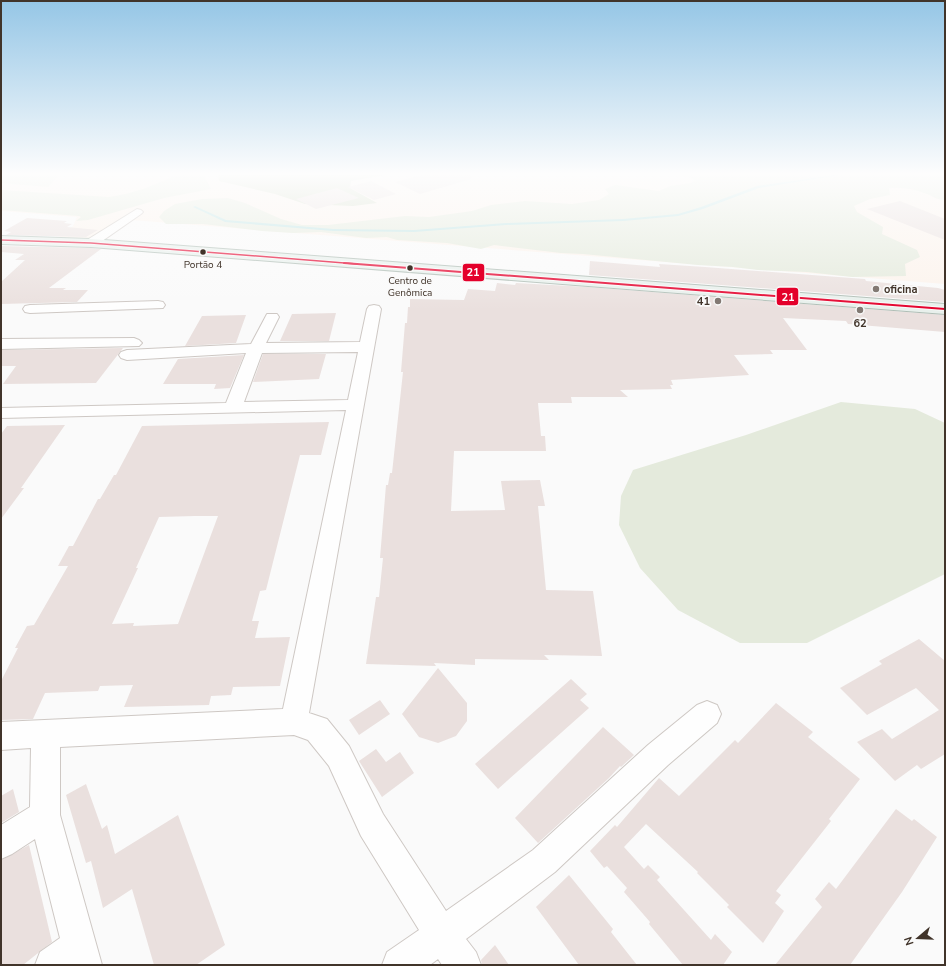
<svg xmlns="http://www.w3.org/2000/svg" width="946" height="966" font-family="'Nunito Sans',sans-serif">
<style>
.education{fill:#fcf3ec}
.green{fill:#e4eadc}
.forest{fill:#d2dbc5}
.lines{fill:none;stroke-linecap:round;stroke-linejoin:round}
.stream{fill:#bae2e2;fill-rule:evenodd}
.building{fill:#eae0de;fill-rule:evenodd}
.minor-casing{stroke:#cec8c4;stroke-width:2}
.major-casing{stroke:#b0beb6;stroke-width:2}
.minor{fill:#fefefe;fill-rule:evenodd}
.major{fill:#e8f0ec;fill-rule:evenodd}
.bus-1-far1-casing{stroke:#fafafa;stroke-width:3}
.bus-1-casing{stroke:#fafafa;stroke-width:4}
.bus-1-far1{stroke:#e4002b;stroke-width:1.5}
.bus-1{stroke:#e4002b;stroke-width:2}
.bus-dot{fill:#41342a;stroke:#fafafa;stroke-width:1.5}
.poi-dot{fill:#827973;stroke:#fafafa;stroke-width:1.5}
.labels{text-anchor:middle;stroke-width:3.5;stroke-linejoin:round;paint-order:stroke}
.far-bus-label{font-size:10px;fill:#41342a;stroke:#fafafa}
.far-poi-label{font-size:11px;font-weight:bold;fill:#41342a;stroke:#fafafa;text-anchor:start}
.line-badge{stroke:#fafafa;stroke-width:1.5}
.badge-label{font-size:11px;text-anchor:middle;font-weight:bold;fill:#fff}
</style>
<rect width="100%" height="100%" fill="#fafafa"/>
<path class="education" d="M 1,175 L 945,175 L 945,284 L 131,220 L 101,242 L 59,237 L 73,226 L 77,217 L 1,211 Z"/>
<path class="green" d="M 1,175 L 59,175 L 48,187 L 1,183 Z
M 176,175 L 204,175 L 211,189 L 164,198 L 88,220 L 76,221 L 81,217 L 79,216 L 1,210 L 1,190 L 109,197 C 133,194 155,185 176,175 Z
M 670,175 L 945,175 L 945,200 C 938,200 934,197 927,194 C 914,189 903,187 889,188 L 890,195 L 870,199 L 854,206 L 857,212 L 883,227 L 882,234 L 917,250 L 920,257 L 905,264 L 906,276 L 852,277 L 807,272 L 758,270 L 733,267 L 698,265 L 583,254 L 561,253 L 494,245 L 481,249 L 447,243 L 397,240 L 387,237 L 366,238 L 321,232 L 293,233 L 262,231 L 203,224 L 166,224 L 159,217 L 164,211 L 175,204 L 202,199 L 228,198 L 245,203 L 281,219 L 302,225 L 328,225 L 405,216 L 429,217 L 472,211 L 491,205 L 525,201 L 572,204 L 599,200 L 609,194 L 605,189 L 615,185 L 659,191 L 670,186 L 691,183 L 695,180 L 686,176 Z
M 841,402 L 915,409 L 945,423 L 945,574 L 807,643 L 740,643 L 678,610 L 640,568 L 619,525 L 621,496 L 633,470 L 746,435 Z"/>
<path class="forest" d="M 218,175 L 386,175 L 351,181 L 350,188 L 377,203 L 353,206 L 305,204 L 275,194 L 219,181 Z"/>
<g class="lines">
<path class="stream" d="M 835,175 L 840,175 L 759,188 L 703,209 L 678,216 L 623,221 L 506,225 L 414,232 L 333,231 L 225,222 L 193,207 L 195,206 L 226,220 L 333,229 L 414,230 L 506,223 L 623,219 L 678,214 L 701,207 L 757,186 Z"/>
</g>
<path class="building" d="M 421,175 L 470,175 L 471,179 L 420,194 L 395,182 Z
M 371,181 L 396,194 L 374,200 L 348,187 Z
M 337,188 L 359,198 L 316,209 L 296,199 Z
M 900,201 L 945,219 L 945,240 L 867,209 Z
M 27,218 L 67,221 L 64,223 L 72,224 L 67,227 L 98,230 L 86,237 L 6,235 L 11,232 L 4,231 Z
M 1,246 L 91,248 L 101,249 L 49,288 L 66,288 L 63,290 L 88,290 L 77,302 L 1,304 L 1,282 L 25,260 L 15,260 L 24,254 L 1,252 Z
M 590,261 L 660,267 L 659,264 L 705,267 L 865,279 L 866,281 L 938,288 L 945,290 L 945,302 L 589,275 Z
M 497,283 L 515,285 L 516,283 L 588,287 L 945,315 L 945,332 L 848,324 L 846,321 L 783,318 L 807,350 L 770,350 L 773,354 L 734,355 L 749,375 L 671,380 L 673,385 L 670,385 L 672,389 L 620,390 L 628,397 L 571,397 L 572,403 L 538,403 L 541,436 L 545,436 L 546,451 L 454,451 L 451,511 L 505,510 L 501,481 L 540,480 L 545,506 L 538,506 L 546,590 L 593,591 L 602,656 L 544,655 L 549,660 L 475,659 L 475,665 L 434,663 L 436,666 L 366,664 L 376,597 L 379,597 L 383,558 L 380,558 L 386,485 L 388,485 L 390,473 L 392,473 L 403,372 L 401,372 L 405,323 L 407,323 L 408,307 L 410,307 L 410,299 L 464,300 L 468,289 L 495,291 Z
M 336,313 L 329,341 L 280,341 L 292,314 Z
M 246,315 L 236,343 L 185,346 L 202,316 Z
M 123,348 L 96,383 L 3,384 L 16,366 L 1,366 L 1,350 Z
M 263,354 L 326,354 L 319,379 L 253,382 Z
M 244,355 L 230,388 L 214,389 L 216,384 L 163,384 L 178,359 Z
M 329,422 L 321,455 L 300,455 L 266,590 L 260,591 L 252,621 L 259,621 L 255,638 L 290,637 L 280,686 L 233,687 L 231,695 L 211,696 L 209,705 L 124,707 L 133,685 L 100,686 L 98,691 L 45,693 L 33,719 L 1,720 L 1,681 L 18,648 L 15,648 L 27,626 L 34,625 L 68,566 L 58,566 L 69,546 L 73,546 L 98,499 L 100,499 L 114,475 L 116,475 L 142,426 ZM 195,516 L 218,516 L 178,624 L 133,626 L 134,623 L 112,624 L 138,568 L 136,568 L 159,517 Z
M 65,425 L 21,488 L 24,488 L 1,519 L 1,434 L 7,426 Z
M 919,639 L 945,661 L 945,754 L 921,769 L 917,765 L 895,781 L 857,742 L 882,729 L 892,739 L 939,710 L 916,688 L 867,715 L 840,688 L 882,664 L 879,661 Z
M 438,668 L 467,703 L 467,721 L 456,736 L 438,743 L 419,737 L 402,714 Z
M 571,679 L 587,694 L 580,700 L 589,708 L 498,789 L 475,764 Z
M 380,700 L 390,714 L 359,735 L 349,720 Z
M 776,703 L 813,732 L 808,737 L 860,779 L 829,819 L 831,821 L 776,891 L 781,895 L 775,903 L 784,911 L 763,943 L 727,907 L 729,905 L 697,873 L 698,872 L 646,824 L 624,847 L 644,869 L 648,865 L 660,877 L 657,880 L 711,940 L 715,934 L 732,952 L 723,965 L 683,965 L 649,924 L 650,922 L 624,892 L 627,888 L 607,866 L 604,868 L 590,851 L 615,825 L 617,827 L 659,778 L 679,796 L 735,740 L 738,743 Z
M 603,727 L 634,755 L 621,767 L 620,766 L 609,778 L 538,843 L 515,818 Z
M 376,749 L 386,762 L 400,752 L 414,773 L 382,797 L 359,761 Z
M 86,784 L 102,829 L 107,825 L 115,854 L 178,815 L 225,945 L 196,965 L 154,965 L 132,889 L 103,908 L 91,861 L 86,863 L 66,795 Z
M 13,789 L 19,812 L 1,823 L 1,796 Z
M 896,809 L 912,821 L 914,819 L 937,837 L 902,892 L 850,965 L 775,965 L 822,907 L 815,899 L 829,882 L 836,889 Z
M 29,845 L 52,942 L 23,965 L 1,965 L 1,860 Z
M 569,875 L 613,929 L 611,932 L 637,965 L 579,965 L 536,907 Z
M 495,945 L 509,965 L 482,965 L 481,960 Z"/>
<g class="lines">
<defs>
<path id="minor" d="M 137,209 L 141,210 L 143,212 L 141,214 L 95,246 L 87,246 L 85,243 L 87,240 Z
M 158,301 L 163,302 L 165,305 L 163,308 L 30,313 L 25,312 L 23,309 L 25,306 L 30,305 Z
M 374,305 L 379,306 L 381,309 L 309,713 L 327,719 L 349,746 L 383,814 L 446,911 L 533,850 L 648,745 L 697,705 L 707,701 L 717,705 L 721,714 L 717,723 L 668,765 L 555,872 L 466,939 L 476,952 L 481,965 L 442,965 L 438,959 L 430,965 L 382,965 L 387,952 L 419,930 L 361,836 L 329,766 L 308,740 L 294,735 L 60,747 L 60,815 L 102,965 L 35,965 L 40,952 L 60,938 L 35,839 L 12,854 L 1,859 L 1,825 L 30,807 L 31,748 L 1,750 L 1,722 L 283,709 L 346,410 L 1,418 L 1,408 L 226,403 L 246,353 L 127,360 L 121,358 L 119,355 L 121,352 L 127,350 L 251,344 L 267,314 L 277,314 L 279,317 L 266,343 L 360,342 L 367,309 L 369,306 ZM 358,352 L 348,400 L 244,402 L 262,353 Z
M 134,338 L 139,340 L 142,343 L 139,346 L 1,349 L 1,339 Z"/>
<path id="major" d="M 1,236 L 91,239 L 945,304 L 945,314 L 91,247 L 1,244 Z"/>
</defs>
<use href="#minor" class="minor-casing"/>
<use href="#major" class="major-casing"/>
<use href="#minor" class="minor"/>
<use href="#major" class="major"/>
<defs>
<path id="bus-1-far1" d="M 1,240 L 91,243 L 357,264"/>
<path id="bus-1" d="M 344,263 L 945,309"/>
</defs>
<use href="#bus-1-far1" class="bus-1-far1-casing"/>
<use href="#bus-1" class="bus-1-casing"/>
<use href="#bus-1-far1" class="bus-1-far1"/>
<use href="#bus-1" class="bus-1"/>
</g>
<linearGradient id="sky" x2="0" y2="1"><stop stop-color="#95c6e6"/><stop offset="0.56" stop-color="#fdfdfd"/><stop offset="1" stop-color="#fdfdfd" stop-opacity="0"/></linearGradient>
<rect width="946" height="310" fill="url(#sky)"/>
<g class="bus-dot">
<circle cx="203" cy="252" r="3.5"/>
<circle cx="410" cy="268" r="3.5"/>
</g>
<g class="poi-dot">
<circle cx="876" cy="289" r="4"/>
<circle cx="718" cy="301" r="4"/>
<circle cx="860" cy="310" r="4"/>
</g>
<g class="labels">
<g class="far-bus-label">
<text x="203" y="268">Portão 4</text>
<text x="410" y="284">Centro de<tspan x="410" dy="12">Genômica</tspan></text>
</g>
<g class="far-poi-label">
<text x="884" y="293">oficina</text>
<text x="710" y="305" text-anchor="end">41</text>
<text x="860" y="327" text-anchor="middle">62</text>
</g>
</g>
<g class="line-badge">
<rect x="462" y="263" width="23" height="19" rx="4" fill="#e4002b"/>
<rect x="776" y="287" width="23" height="19" rx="4" fill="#e4002b"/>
</g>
<g class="badge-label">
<text x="473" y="276">21</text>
<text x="788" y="301">21</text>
</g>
<rect width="946" height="966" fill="none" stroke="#41342a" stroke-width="4"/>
<g transform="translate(918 938) rotate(251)" stroke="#fafafa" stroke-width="3" paint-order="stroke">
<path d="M0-3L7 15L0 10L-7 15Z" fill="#41342a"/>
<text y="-6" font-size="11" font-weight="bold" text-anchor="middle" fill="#41342a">N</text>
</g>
</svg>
